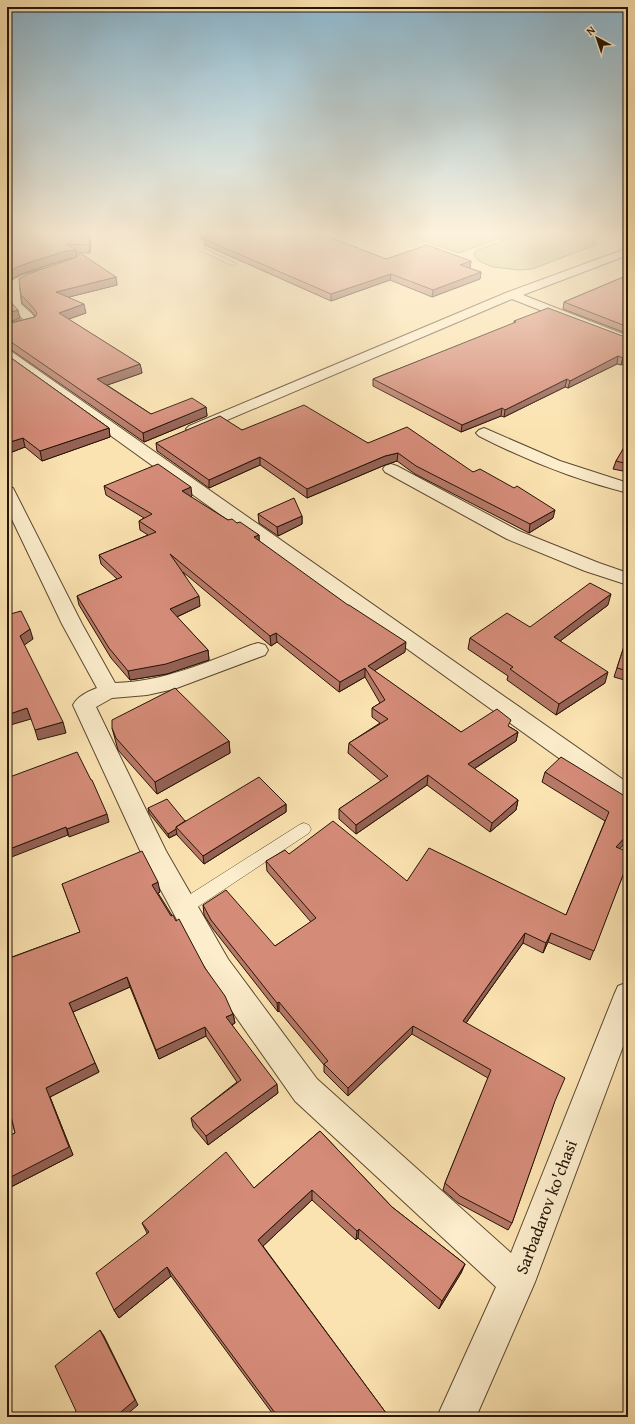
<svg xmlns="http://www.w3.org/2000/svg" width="635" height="1424" font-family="'Gentium Book Plus',serif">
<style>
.green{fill:#c2c389;stroke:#746c48}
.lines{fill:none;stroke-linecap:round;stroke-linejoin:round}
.lane-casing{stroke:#5c4831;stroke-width:1}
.street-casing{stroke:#5c4831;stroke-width:2}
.lane{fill:#fcedcc;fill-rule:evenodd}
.street{fill:#fcedcc;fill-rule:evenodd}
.wall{fill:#b67867;stroke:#271506}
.shaded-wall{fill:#946154;stroke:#271506}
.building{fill:#d48b78;stroke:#271506}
.labels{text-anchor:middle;stroke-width:3;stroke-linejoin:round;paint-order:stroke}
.near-street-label{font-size:17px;fill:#271506;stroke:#fcedcc}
</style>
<rect width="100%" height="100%" fill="#fbe3b1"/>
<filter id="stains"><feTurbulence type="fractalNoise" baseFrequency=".005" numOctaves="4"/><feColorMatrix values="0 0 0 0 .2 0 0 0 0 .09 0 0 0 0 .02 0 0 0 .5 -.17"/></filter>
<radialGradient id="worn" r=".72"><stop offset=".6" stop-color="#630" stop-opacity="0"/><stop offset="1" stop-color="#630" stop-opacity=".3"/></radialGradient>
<path class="green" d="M 397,232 L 517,232 L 459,253 Z
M 526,232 L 586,232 L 593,236 L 596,240 L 595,245 L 532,269 L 519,270 L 493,267 L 483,263 L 477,259 L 474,254 L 477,250 Z"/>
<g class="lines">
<defs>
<path id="lane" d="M 228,232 L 239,232 L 207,241 L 203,245 L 205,249 L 235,263 L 235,265 L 231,265 L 199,250 L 197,245 L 203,239 Z
M 304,823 L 309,825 L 311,829 L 309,833 L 190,912 L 184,914 L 178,912 L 176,907 L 178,902 L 299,825 Z"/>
<path id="street" d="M 628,248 L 628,255 L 523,295 L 628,336 L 628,345 L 512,299 L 199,432 L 194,434 L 189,432 L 186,429 L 189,426 L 508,292 Z
M 47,268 L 51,269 L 53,271 L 51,273 L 19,287 L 21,304 L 31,313 L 37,321 L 36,324 L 7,332 L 7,324 L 23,319 L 9,305 L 7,285 C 13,277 37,270 47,268 Z
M 7,351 L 12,352 L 628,783 L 628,804 L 620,802 L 7,361 Z
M 484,428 L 560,461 L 628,483 L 628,493 C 576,480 526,460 479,436 L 476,433 L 479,430 Z
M 391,464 L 397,466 L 519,531 L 599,563 L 628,573 L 628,585 L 585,571 L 507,539 L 385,472 L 383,469 L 385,466 Z
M 7,487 L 13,488 L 15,492 L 82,624 L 115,683 C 163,682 207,662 251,645 L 258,643 L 265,645 L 268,650 L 265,655 L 174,689 L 147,695 L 112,698 L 96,707 L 166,851 L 228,959 L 317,1079 L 511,1253 L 614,995 L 618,986 L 628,982 L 628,1033 L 535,1282 L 476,1417 L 437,1417 L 496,1287 L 295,1101 L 208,977 L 143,857 L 73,705 C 78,696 87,692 97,688 L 62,624 L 7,509 Z"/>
</defs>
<use href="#lane" class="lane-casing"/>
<use href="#street" class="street-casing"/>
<use href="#lane" class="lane"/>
<use href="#street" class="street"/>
</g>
<path class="wall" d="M 7,232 L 90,236 L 91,243 L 90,253 L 76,253 L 77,257 L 116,277 L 117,285 L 69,297 L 86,313 L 68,319 L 140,364 L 142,373 L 107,385 L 151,414 L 206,407 L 207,416 L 144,442 L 13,351 L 7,350 L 7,324 L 35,317 L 35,316 L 32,312 L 22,303 L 21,295 L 74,258 L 68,259 L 39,268 L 19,275 L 7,282 Z
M 200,232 L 386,259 L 471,261 L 470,268 L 469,268 L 481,272 L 480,279 L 432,297 L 390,280 L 331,301 L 205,245 L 204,239 L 205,238 L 201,239 Z
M 628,275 L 628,334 L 563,309 L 564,302 Z
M 514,321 L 628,338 L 621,365 L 617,364 L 568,388 L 565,387 L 504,417 L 501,416 L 461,432 L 373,386 L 373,379 L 514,324 Z
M 7,355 L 109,428 L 110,437 L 42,461 L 25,447 L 7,454 Z
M 242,430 L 368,443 L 473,472 L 553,518 L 529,533 L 415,474 L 397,461 L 385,465 L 307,498 L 260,465 L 209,488 L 157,451 L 156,443 Z
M 628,443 L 628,472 L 613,469 L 616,461 Z
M 104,486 L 192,496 L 190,497 L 228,520 L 237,523 L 259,535 L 259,541 L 405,652 L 374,671 L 461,732 L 510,727 L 518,732 L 516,741 L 474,769 L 518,800 L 516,810 L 490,832 L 427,785 L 356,834 L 339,819 L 339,809 L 381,781 L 348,753 L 349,743 L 380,723 L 372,717 L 372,708 L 380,703 L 365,677 L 339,692 L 277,642 L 271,646 L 183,572 L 200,606 L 177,617 L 208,650 L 209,660 L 167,674 L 130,680 L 111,658 L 79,605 L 77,596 L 117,579 L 101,564 L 99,555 L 148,535 L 140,530 L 139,521 L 144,518 L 106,495 Z
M 258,514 L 302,516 L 302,524 L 278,536 L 259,523 Z
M 608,605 L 560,641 L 605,683 L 556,715 L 507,680 L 508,676 L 468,649 L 470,638 L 530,627 Z
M 628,634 L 628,681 L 614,677 Z
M 112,728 L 229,741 L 230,753 L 157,794 L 118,750 Z
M 545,772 L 628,798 L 628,840 L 619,849 L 628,862 L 590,960 L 548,942 L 543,953 L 523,943 L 466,1023 L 554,1103 L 512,1223 L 508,1230 L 458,1203 L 443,1190 L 445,1183 L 488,1078 L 412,1034 L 348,1096 L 324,1072 L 324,1065 L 279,1011 L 278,1012 L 213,929 L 204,915 L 203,905 L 275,946 L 311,922 L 267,871 L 266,861 L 289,854 L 407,881 L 566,915 L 605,821 L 542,782 Z
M 286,804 L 286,812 L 204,864 L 177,835 L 177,834 L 169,838 L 149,813 L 148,808 L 185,821 Z
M 62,884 L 160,892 L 158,893 L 205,968 L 233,1014 L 235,1023 L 232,1025 L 278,1093 L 208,1145 L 193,1127 L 191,1118 L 237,1082 L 206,1036 L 159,1059 L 130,987 L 73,1012 L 99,1072 L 50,1097 L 73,1155 L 7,1189 L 7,1137 L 15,1133 L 7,1099 L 7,936 L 12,957 L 80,932 Z
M 320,1131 L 392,1207 L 465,1264 L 461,1273 L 439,1309 L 358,1238 L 356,1240 L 312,1200 L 263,1246 L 389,1417 L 275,1417 L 171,1276 L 119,1318 L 114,1310 L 147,1233 L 142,1223 L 254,1188 Z"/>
<path class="shaded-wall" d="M 202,232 L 223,232 L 201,239 L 200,233 Z
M 90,236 L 91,243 L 90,253 L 89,245 Z
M 76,250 L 77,258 L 68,259 L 39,268 L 19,275 L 7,282 L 7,273 L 17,267 L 37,260 L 66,251 Z
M 471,261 L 470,268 L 459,271 L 460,265 Z
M 481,272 L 480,279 L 432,297 L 433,290 Z
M 391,274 L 390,280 L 331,301 L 331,294 Z
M 116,277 L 117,285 L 57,300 L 56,292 Z
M 84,304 L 86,313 L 61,322 L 59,313 Z
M 18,310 L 20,318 L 7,323 L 7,313 Z
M 618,356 L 617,364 L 568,388 L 570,381 Z
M 628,356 L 628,362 L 621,365 L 623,358 Z
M 140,364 L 142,373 L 99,388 L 97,379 Z
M 567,379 L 565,387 L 504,417 L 505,410 Z
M 206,407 L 207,416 L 144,442 L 143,433 Z
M 502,408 L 501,416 L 461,432 L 462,425 Z
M 109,428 L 110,437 L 42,461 L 40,451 Z
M 23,438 L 25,447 L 7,454 L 7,443 Z
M 398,453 L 397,461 L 385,465 L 307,498 L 307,489 L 385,456 Z
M 260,457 L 260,465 L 209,488 L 209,480 Z
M 191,487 L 192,496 L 183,500 L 182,491 Z
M 555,510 L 553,518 L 529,533 L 530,524 Z
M 302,516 L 302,524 L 278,536 L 277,527 Z
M 259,535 L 259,544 L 254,537 Z
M 611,594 L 608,605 L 551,648 L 554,637 Z
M 199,596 L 200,606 L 172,619 L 170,609 Z
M 30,629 L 33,639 L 23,646 L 20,636 Z
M 276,633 L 277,642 L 271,646 L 270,636 Z
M 406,642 L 405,652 L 369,674 L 368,666 Z
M 208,650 L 209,660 L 167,674 L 130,680 L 128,671 Z
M 365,668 L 365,677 L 339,692 L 340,682 Z
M 608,672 L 605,683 L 556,715 L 559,704 Z
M 27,708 L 31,719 L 7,726 L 7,715 Z
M 63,722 L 66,733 L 38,740 L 35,730 Z
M 518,732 L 516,741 L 466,774 L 468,764 Z
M 229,741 L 230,753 L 157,794 L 155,782 Z
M 428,775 L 427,785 L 356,834 L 356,825 Z
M 518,800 L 516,810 L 490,832 L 492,823 Z
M 286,804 L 286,812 L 204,864 L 203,856 Z
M 107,814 L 109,822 L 69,837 L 67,829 Z
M 66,827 L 68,835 L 9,858 L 7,854 L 7,850 Z
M 176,829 L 177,834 L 169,838 L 168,834 Z
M 628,834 L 628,840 L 612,857 L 616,847 Z
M 158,882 L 160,892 L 155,895 L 152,885 Z
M 525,933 L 523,943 L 461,1030 L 463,1021 Z
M 551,933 L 548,942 L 543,953 L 546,943 Z
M 7,936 L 14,968 L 10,958 L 7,945 Z
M 127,977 L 130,987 L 73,1012 L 69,1003 Z
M 279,1002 L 279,1011 L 278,1012 L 277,1003 Z
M 233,1014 L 235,1023 L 227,1027 L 226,1017 Z
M 413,1026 L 412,1034 L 348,1096 L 348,1088 Z
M 205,1027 L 206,1036 L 159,1059 L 156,1050 Z
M 95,1063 L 99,1072 L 50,1097 L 73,1155 L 7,1189 L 7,1179 L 46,1088 Z
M 277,1084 L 278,1093 L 208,1145 L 206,1136 Z
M 312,1190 L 312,1200 L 260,1249 L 258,1240 Z
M 359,1229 L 358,1238 L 356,1240 L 357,1231 Z
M 465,1264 L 461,1273 L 439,1309 L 442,1301 Z
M 167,1267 L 171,1276 L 119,1318 L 114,1310 Z
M 100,1330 L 104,1336 L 138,1405 L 124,1417 L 115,1417 Z"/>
<path class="building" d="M 7,232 L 76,232 L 90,236 L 89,245 L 67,244 L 76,250 L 66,251 L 37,260 L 17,267 L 7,273 Z
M 220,232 L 317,232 L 386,259 L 427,245 L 471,261 L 460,265 L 481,272 L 433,290 L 391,274 L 331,294 L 204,239 L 207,236 Z
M 80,253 L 116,277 L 56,292 L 84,304 L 59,313 L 140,364 L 97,379 L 151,414 L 192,398 L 206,407 L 143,433 L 11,342 L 7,341 L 7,324 L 35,317 L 37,313 L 30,304 L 21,295 L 19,279 L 28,274 L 77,257 Z
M 628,275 L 628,327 L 564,302 Z
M 7,298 L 18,310 L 7,313 Z
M 548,308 L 628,338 L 628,356 L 623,358 L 618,356 L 570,381 L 567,379 L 505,410 L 502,408 L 462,425 L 373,379 L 516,322 L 514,321 Z
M 7,355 L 109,428 L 40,451 L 23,438 L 7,443 Z
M 304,405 L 368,443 L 407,427 L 473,472 L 480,469 L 514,488 L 517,486 L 555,510 L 530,524 L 416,466 L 398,453 L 385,456 L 307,489 L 260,457 L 209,480 L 156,443 L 220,416 L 242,430 Z
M 627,442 L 628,443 L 628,464 L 616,461 Z
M 158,464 L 191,487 L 182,491 L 228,520 L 232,519 L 237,523 L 240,522 L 259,535 L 254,537 L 348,605 L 349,605 L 406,642 L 368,666 L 461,732 L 497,709 L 511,720 L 508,726 L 518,732 L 468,764 L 518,800 L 492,823 L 428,775 L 356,825 L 339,809 L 388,776 L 349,743 L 388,719 L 372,708 L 385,700 L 365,668 L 340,682 L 276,633 L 270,636 L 170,554 L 199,596 L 170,609 L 208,650 L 166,664 L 128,671 L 109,648 L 77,596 L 122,577 L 99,555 L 156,532 L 139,521 L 152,514 L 104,486 Z
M 294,498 L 302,516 L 277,527 L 258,514 Z
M 590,583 L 611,594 L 554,637 L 608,672 L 559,704 L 510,669 L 513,667 L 470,638 L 507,613 L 530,627 Z
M 21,611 L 30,629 L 20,636 L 63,722 L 35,730 L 27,708 L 7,715 L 7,615 Z
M 628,634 L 628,671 L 617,668 Z
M 175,688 L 229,741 L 155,782 L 116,738 L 112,728 L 112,720 Z
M 77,752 L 91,780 L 92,780 L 107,814 L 67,829 L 66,827 L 7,850 L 7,778 Z
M 561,757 L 628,798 L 628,834 L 616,847 L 628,852 L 628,862 L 594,951 L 551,933 L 546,943 L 525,933 L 463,1021 L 565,1078 L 555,1101 L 512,1223 L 460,1196 L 445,1183 L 491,1070 L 413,1026 L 348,1088 L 324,1064 L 328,1061 L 279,1002 L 277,1003 L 211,920 L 203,905 L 226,890 L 275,946 L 316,918 L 266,861 L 285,850 L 289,854 L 333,821 L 407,881 L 429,848 L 566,915 L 609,812 L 545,772 Z
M 259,777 L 286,804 L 203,856 L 176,827 Z
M 167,799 L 185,821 L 176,827 L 176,829 L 168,834 L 148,808 Z
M 142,851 L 158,882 L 152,885 L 171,916 L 173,915 L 176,921 L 179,919 L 205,968 L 225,996 L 233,1014 L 226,1017 L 277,1084 L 206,1136 L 191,1118 L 241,1080 L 205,1027 L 156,1050 L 127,977 L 69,1003 L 95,1063 L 46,1088 L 69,1147 L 7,1179 L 7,1137 L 15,1133 L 7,1099 L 7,945 L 10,958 L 80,932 L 62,884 Z
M 320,1131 L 392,1207 L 465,1264 L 442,1301 L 359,1229 L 357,1231 L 312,1190 L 258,1240 L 389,1417 L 278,1417 L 167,1267 L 114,1310 L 96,1273 L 149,1232 L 142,1223 L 226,1152 L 254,1188 Z
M 100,1330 L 135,1400 L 115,1417 L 70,1417 L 76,1411 L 55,1366 Z"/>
<linearGradient id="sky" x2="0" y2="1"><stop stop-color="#8bb8d0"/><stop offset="0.54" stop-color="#fdf2dc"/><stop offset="1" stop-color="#fdf2dc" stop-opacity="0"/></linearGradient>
<rect width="635" height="431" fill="url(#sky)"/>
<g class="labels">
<g class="near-street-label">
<text transform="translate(546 1207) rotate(-69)" y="6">Sarbadarov ko'chasi</text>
</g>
</g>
<rect width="635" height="1424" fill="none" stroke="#fbe3b1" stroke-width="24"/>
<rect x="8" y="8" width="619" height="1408" fill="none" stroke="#271506" stroke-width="2"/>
<rect x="12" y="12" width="611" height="1400" fill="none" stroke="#271506"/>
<g transform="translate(597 38) rotate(320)" stroke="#fcedcc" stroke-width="3" paint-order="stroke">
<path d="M0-3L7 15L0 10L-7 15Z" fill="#271506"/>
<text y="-6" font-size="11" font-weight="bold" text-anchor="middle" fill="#271506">N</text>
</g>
<rect width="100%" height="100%" filter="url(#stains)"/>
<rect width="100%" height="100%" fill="url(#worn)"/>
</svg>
